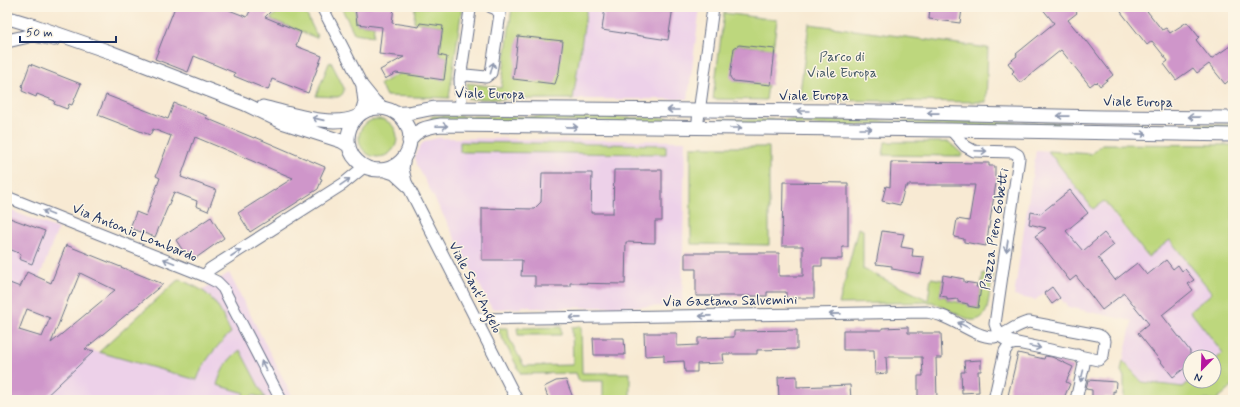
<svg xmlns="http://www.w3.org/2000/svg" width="1240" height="407" font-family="Mynerve,sans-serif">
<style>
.built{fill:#edd1e9}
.green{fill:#bdd77d;stroke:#6c836e}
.building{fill:#cf96ca;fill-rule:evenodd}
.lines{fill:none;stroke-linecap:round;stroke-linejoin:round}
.minor-casing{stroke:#687087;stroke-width:13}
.tertiary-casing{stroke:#687087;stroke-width:15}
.minor{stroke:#fff;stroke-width:11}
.tertiary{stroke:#fff;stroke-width:13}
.oneway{stroke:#8d97ae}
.labels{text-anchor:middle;stroke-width:3;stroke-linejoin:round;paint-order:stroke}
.park-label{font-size:14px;fill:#445966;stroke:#fcf5e5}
.street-label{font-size:14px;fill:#1b2f5e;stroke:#fcf5e5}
</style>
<rect width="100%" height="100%" fill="#fcf5e5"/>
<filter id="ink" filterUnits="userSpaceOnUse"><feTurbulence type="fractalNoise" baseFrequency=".025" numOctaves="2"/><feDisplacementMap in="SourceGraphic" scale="8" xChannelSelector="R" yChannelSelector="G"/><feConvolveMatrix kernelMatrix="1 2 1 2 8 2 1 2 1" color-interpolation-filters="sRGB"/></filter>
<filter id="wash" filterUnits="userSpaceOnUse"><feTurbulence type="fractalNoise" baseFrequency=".012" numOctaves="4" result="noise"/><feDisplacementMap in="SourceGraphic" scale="16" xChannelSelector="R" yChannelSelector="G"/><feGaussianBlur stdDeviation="0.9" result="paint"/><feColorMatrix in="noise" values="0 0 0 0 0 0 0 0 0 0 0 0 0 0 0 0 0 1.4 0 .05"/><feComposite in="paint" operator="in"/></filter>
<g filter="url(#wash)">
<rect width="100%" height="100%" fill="#f8ead3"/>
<path class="built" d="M 587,7 L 700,7 L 688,99 L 573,99 Z
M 438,138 L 685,141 L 682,306 L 531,308 L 529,306 L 522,306 L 521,308 L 492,309 L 417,165 L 415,156 L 420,146 L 425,141 Z
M 1036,150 L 1064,152 L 1147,257 L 1169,239 L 1212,293 L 1190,311 L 1224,353 L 1214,361 L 1214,357 L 1190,357 L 1190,381 L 1183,387 L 1142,382 L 1123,361 L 1132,321 L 1068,307 L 1060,298 L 1052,304 L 1044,293 L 1035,300 L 1014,296 Z
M 7,209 L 58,229 L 19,330 L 107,355 L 187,282 L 202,290 L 229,273 L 292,396 L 292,400 L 14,400 L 7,393 Z"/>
<path class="green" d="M 283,7 L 303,7 L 317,36 L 317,38 L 270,19 Z
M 341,7 L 355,7 L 357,24 L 374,26 L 373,36 L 354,33 Z
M 415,7 L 462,7 L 449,98 L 386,96 L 380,84 L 400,73 L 444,80 L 447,57 L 439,55 L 443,26 L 414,22 Z
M 512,7 L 587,7 L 573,99 L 468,99 L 467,83 L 501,88 Z
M 724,13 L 777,20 L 773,49 L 739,45 L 734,48 L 733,81 L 768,85 L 766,100 L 713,99 Z
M 809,24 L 988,48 L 986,102 L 799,100 Z
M 331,62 L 344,88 C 344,93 342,96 337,97 L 316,96 L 329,63 Z
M 433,116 L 680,118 L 680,123 L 432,121 L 431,117 Z
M359 138a19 19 0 1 1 38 0a19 19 0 1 1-38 0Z
M 721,119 L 1233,125 L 1233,129 L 721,124 Z
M 460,142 L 666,145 L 666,154 L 460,152 Z
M 885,142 L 949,142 L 962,154 L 961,156 L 883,155 Z
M 1102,144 L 1233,145 L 1233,386 L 1216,400 L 1124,400 L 1124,377 L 1121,371 L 1123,361 L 1142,382 L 1183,387 L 1190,381 L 1214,381 L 1214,361 L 1223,353 L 1190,311 L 1212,293 L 1170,240 L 1148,257 L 1104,201 L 1093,209 L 1048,151 L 1091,154 Z
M 691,147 L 769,147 L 769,245 L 691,244 Z
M 858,228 L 863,230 L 863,269 L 928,300 L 931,278 L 943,280 L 940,296 L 947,297 L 947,300 L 968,304 L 968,306 L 978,308 L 983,273 L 993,275 L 987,309 C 984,317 979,321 970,320 L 932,302 L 839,304 Z
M 179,279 C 189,284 201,288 209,296 C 219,305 225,321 231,333 L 227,336 C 215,349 203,362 197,380 L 99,352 Z
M 581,326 L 582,373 L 630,373 L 630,400 L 603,400 L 603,381 L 579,381 L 576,373 L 521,374 L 497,328 L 508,328 L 509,338 L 524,366 L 573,365 L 572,327 Z
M 561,327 L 561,335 L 518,335 L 517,328 Z
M 240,350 L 265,398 L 252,395 L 251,399 L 238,400 L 245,393 L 217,385 C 221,370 228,359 240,350 Z"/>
<g id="blocks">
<path class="building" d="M 175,7 L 230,7 L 229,10 L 247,17 L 252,7 L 275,7 L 265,17 L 301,32 L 296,46 L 322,56 L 308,93 L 272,79 L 268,90 L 234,76 L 235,73 L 194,56 L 188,72 L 155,59 Z
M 355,7 L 394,7 L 392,23 L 419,27 L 420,23 L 443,26 L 439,55 L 447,57 L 444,80 L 396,73 L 385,79 L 380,70 L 404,57 L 379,54 L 382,27 L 357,24 Z
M 605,7 L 673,7 L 668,40 L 602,30 Z
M 930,7 L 957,7 L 957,9 L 962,9 L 960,23 L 929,19 Z
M 1041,7 L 1073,7 L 1077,13 L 1068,20 L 1086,42 L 1087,41 L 1113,75 L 1100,86 L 1097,82 L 1096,83 L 1095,82 L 1090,86 L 1061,50 L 1020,83 L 1012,73 L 1014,71 L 1008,63 L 1017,56 L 1016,54 L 1054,23 Z
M 1127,7 L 1144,7 L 1162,30 L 1166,28 L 1170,33 L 1187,22 L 1199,37 L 1196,40 L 1211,59 L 1233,44 L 1233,77 L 1225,84 L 1209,64 L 1197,73 L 1193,68 L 1176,80 L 1164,64 L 1168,61 L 1152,41 L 1147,45 L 1121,12 Z
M 518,36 L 563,41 L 559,72 L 555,84 L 513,79 Z
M 739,45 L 775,49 L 771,85 L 733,81 L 730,77 L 734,48 Z
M 30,64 L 81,84 L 72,105 L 69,104 L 67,109 L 54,104 L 55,101 L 37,94 L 36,97 L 22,91 L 23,87 L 22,86 Z
M 106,95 L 168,119 L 174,103 L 207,116 L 206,118 L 254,138 L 255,137 L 325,167 L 320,178 L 322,179 L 318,189 L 250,232 L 238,213 L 293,178 L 195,137 L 181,177 L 216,190 L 208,211 L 196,206 L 197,201 L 174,192 L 155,237 L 130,228 L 136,212 L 146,216 L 160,178 L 156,176 L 171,136 L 153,129 L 150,135 L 98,115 Z
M 891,162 L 989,163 L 989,166 L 995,166 L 995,177 L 997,177 L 986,246 L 964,242 L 964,239 L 954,237 L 957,219 L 969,221 L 975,185 L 907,185 L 908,187 L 905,187 L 900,205 L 882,201 L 886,186 L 890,187 Z
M 614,170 L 662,170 L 662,221 L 655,221 L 655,243 L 626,242 L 625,284 L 570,283 L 570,286 L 535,286 L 535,276 L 521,276 L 522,260 L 482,260 L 482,208 L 534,209 L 541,202 L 542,173 L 592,173 L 591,213 L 613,213 Z
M 783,182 L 848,183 L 848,247 L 842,247 L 842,259 L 822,259 L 822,266 L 814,266 L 814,298 L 786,298 L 786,292 L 767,292 L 767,296 L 696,296 L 696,269 L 685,269 L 685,253 L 779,253 L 779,276 L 803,276 L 803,246 L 782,246 Z
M 1070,190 L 1088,213 L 1066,231 L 1083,251 L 1104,233 L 1114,245 L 1098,258 L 1115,280 L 1137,263 L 1147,275 L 1166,260 L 1173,269 L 1178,265 L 1182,271 L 1185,269 L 1194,280 L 1188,284 L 1193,290 L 1162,315 L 1190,351 L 1190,364 L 1173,377 L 1138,333 L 1149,324 L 1124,293 L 1102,310 L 1076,276 L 1070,281 L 1035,236 L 1046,228 L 1029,224 L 1031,212 L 1040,214 Z
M 7,217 L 45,231 L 32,264 L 19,259 L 21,254 L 7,248 Z
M 211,217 L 224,238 L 193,260 L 188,252 L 185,254 L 176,240 Z
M 882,231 L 904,234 L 901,247 L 913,249 L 912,256 L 924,257 L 921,274 L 892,269 L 892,266 L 876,264 Z
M 66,245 L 163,284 L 85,349 L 94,351 L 42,400 L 7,400 L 7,282 L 20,287 L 27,272 L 51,283 ZM 80,273 L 115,290 L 51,343 L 70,295 L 71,295 ZM 27,309 L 50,318 L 42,337 L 19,330 Z
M 943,275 L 964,279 L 964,282 L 977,284 L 976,287 L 981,287 L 978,308 L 968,306 L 968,304 L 958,302 L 958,299 L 947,300 L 947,297 L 940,296 Z
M 1052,287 L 1060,298 L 1052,304 L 1044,293 Z
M 908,327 L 908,333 L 941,333 L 942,358 L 936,358 L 937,400 L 918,400 L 918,376 L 923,376 L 922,357 L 886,357 L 887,373 L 875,374 L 874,350 L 843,350 L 843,330 L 882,330 L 882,328 Z
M 797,330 L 797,349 L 757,350 L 757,354 L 723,354 L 724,363 L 697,364 L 697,372 L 685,372 L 684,361 L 664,362 L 664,355 L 645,356 L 644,333 L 677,333 L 677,346 L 698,345 L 698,338 L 734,337 L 734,331 Z
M 593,338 L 624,338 L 625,355 L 594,355 Z
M 1018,353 L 1044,359 L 1045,356 L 1052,357 L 1073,367 L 1066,382 L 1070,384 L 1063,400 L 1007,400 Z
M 981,360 L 981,371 L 978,371 L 979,392 L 962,393 L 961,372 L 965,372 L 964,361 Z
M 797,376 L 797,387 L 850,385 L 851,400 L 779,400 L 778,377 Z
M 566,380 L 574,400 L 549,400 L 544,387 L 556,381 Z
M 1088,380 L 1116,382 L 1115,392 L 1113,391 L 1113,398 L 1105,397 L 1104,400 L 1092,400 L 1092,390 L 1086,389 Z"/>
</g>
</g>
<g filter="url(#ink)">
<use href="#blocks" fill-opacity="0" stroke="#687087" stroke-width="1"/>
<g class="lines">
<defs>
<path id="minor" d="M 322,7 L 362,85 L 375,101 L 384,108
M 460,79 L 466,75 L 486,77 L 491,73 L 500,14 L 496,9 L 491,7
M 461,109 L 460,79 L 470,10 L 471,7
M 360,115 L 364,102 L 362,86
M 697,128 L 713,7
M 405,155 L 403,169 L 406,182 L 517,400
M 379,169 L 394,174 L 407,186
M 7,197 L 205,276 L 217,282 L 223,288 L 281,400
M 205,276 L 210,269 L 343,184 L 365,166
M 475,319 L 927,312 C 932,313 937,314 942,316 C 957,321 978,338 994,337 C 1006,335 1016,324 1029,322 L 1098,335 L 1102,337 L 1105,341 L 1103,356 L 1100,359 L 1098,360 L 1008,341 L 999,336 L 995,324 L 1019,158 L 1018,155 L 1013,152 L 974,151 L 965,146 L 951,130
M 994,400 L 1005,351 L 1009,345 L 1017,343
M 1076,400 L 1084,364 L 1082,359 L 1077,355"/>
<path id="tertiary" d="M 7,19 L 12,19 L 32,25 L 110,52 L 245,104 L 282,122 L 341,141 L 349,146
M 7,41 L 33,35 L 54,39
M 263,107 C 289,113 331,128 356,117
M348 139a31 31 0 1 1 62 0a31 31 0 1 1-62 0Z
M 396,113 C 410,115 423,109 437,108 L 831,111 L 1102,117 L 1233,118
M 409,141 C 417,129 427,127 441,125 L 951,130 L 1233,135"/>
</defs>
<use href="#minor" class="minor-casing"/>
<use href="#tertiary" class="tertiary-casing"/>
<use href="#minor" class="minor"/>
<use href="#tertiary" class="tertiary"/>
</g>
<defs><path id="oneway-shaft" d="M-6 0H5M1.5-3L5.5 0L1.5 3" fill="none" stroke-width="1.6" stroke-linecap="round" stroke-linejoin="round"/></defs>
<g class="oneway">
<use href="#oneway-shaft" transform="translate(492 68) rotate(-74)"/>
<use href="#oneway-shaft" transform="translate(673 110) rotate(-180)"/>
<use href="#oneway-shaft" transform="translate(803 111) rotate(-180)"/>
<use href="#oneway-shaft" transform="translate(933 113) rotate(-179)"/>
<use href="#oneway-shaft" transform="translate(1063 116) rotate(-179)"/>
<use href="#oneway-shaft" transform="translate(1194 117) rotate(-179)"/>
<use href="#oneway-shaft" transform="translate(318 119) rotate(-167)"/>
<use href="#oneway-shaft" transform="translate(442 126) rotate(-2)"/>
<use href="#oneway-shaft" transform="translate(572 127) rotate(1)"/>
<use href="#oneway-shaft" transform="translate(736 128)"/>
<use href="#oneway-shaft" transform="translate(866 129)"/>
<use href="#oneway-shaft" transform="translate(1141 134) rotate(1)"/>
<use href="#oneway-shaft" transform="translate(981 151) rotate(2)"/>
<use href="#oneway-shaft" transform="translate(345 182) rotate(-35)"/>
<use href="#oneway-shaft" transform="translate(48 213) rotate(-158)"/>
<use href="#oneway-shaft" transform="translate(1007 246) rotate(99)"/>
<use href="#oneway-shaft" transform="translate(236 253) rotate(-33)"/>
<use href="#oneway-shaft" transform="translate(169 261) rotate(-158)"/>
<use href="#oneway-shaft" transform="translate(835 314) rotate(179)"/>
<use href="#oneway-shaft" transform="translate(705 316) rotate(179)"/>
<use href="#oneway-shaft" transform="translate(575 318) rotate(179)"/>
<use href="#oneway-shaft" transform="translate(963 325) rotate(-154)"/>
<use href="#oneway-shaft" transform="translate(1035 347) rotate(12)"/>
<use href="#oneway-shaft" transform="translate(264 366) rotate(-117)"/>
<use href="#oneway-shaft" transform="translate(1082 376) rotate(104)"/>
</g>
</g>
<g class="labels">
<g class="park-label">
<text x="842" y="61">Parco di<tspan x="842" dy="16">Viale Europa</tspan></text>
</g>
<g class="street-label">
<text transform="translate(490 93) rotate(1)" y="5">Viale Europa</text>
<text x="814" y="100">Viale Europa</text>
<text transform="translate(1138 101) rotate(1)" y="5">Viale Europa</text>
<text transform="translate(994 229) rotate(-81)" y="5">Piazza Piero Gobetti</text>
<text transform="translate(135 232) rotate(22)" y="5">Via Antonio Lombardo</text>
<text transform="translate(476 287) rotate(63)" y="5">Viale Sant'Angelo</text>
<text transform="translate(730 300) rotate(-1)" y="5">Via Gaetano Salvemini</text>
</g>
</g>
<rect width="1240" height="407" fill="none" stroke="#fcf5e5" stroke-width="24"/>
<g transform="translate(1202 369) rotate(203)"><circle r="19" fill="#fcf5e5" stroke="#a2a6af"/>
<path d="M0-3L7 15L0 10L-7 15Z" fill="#b5179e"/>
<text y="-6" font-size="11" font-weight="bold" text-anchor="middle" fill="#1b2f5e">N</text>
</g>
<path d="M20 36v6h96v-6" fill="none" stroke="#1b2f5e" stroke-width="2"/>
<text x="26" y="36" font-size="12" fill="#1b2f5e" stroke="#fcf5e5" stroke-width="3" paint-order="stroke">50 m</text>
</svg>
